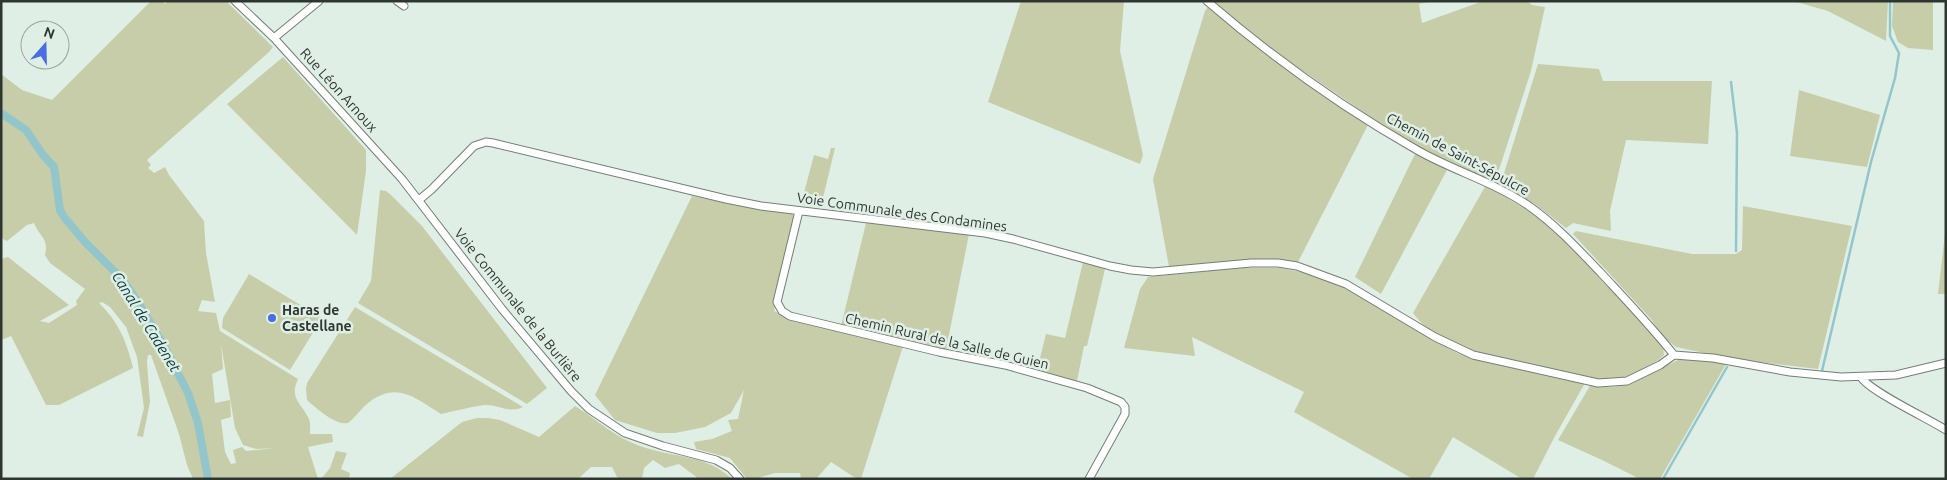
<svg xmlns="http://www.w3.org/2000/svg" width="1947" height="480" font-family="Ubuntu,sans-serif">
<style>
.green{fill:#c6cda8;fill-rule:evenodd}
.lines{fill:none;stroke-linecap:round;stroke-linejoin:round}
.stream{stroke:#92c6ca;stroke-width:2.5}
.canal{stroke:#92c6ca;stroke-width:8}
.minor-casing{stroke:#727f77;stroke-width:9}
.minor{stroke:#fff;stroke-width:7}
.poi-dot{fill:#4a6ee1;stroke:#e0efe6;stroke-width:2}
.labels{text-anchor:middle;stroke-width:5;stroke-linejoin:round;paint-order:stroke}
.street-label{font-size:14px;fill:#2f3531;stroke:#e0efe6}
.poi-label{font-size:14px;font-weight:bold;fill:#2f3531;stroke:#e0efe6;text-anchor:start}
.water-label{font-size:15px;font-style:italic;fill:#093b3f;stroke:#e0efe6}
</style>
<rect width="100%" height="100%" fill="#e0efe6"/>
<path class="green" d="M 151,1 L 162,1 L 165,4 L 168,1 L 226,1 L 273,47 L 269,52 L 147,160 L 151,165 L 148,168 L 154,173 L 165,167 L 169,175 L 204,221 L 206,253 L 215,302 L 202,300 L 198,311 L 216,313 L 220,331 L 298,379 C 289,398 301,403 308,417 C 311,422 310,428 310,434 L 332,434 L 333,442 L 308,447 L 318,479 L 193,479 L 187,465 L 179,434 L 151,355 L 148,355 L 147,362 L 150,402 L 143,437 L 137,436 L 144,408 L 137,357 L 126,327 L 110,307 L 102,302 L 99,303 C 118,321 127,342 133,368 L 59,405 L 46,405 L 11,336 L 1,340 L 1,259 L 8,257 L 69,305 L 40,321 L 49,323 L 77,305 L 76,301 L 85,289 L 50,263 L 45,255 C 49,238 40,238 34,223 L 27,225 L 7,241 L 1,238 L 1,74 L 22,90 L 52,100 ZM 221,344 L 235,428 L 243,445 L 256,449 L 276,448 L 246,451 L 242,447 L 233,450 L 236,463 L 231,464 L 225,452 L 221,420 L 231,417 L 230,400 L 215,403 L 212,374 L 223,369 Z
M 1021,1 L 1124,1 L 1120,51 L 1143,155 L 1140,164 L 988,102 Z
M 1212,1 L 1433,1 L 1419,4 L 1422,23 L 1483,1 L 1527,1 L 1532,5 L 1545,7 L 1531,71 L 1496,179 L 1491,180 L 1419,147 L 1387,128 L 1278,54 Z
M 1793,1 L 1888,1 L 1886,41 L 1828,11 Z
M 1893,1 L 1933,1 L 1933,50 L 1908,48 L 1898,42 L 1892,26 Z
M 1208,7 L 1256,46 L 1369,123 L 1298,262 L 1273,259 L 1169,267 L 1153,179 L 1205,11 Z
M 283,57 L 366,150 L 366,171 L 357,235 L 227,104 Z
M 1538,64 L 1599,69 L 1603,81 L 1712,81 L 1708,144 L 1626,140 L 1610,211 L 1611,231 L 1573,223 L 1566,228 L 1536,205 L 1501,183 Z
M 1799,90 L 1880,115 L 1867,167 L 1790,156 Z
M 831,148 L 835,148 L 821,206 L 801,204 L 814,155 L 828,159 Z
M 1415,154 L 1448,168 L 1381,294 L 1355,277 Z
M 1486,185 L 1538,217 L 1562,238 L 1652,333 L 1663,346 L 1664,355 C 1652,366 1637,375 1620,378 C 1598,382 1574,374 1552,369 C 1508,359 1441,353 1413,313 Z
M 380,190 L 386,191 L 391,195 L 422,226 L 547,388 L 527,404 L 358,303 L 371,281 Z
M 692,196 L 727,203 L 792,212 L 794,218 L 774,311 L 790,318 L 903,346 L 861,479 L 857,479 L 831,462 L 816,479 L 801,479 L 800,473 L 775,473 L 754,479 L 747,479 L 730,458 L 696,449 L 694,442 L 712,439 L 732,431 L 728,420 L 738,419 L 744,390 L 731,413 L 705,427 L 675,433 L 657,433 L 615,420 L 595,395 Z
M 1743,206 L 1852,226 L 1818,369 L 1733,359 L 1676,347 L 1662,336 L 1651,319 L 1573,234 L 1576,231 L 1692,254 L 1736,254 L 1742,250 Z
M 866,223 L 969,234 L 946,350 L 904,339 L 904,341 L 841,326 Z
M 1946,225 L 1946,294 L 1938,294 Z
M 1083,262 L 1105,269 L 1087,346 L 1084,346 L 1077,381 L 1037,370 L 1046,334 L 1065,338 Z
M 1240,268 L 1280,268 L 1317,275 L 1347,288 L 1457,353 L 1489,363 L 1585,383 L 1555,436 L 1533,479 L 1522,479 L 1453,437 L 1429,479 L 1413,479 L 1294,412 L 1304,392 L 1192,337 L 1195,356 L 1124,348 L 1140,289 L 1148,277 Z
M 249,274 L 322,318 L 290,370 L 222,328 L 223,318 Z
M 355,307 L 523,407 C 508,414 499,404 484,405 C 470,407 455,411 441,414 C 415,398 396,380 367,404 C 360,410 355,418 348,423 C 336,426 316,408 307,400 L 306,389 L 307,383 Z
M 1696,358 L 1726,364 L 1660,479 L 1640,479 L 1602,460 L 1558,440 L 1591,384 L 1610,387 L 1627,385 L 1678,360 Z
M 575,406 C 596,419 616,438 640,446 C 672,458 707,454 732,479 L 699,479 L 679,464 L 665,468 L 653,460 L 644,468 L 642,479 L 618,479 L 612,467 L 591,467 L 578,479 L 390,479 L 462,422 L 477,418 L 488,418 L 500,420 L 539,437 Z
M 336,451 L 347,453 L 341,469 L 350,473 L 349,479 L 321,479 L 330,468 Z"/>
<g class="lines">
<path class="stream" d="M 1731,82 L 1737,133 L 1736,251
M 1822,371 L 1871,162 L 1895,78 L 1899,53 L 1890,36 L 1890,1
M 1663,479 L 1727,367"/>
<path class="canal" d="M 1,113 L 26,130 L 43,155 L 54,167 L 60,210 L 64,217 L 85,242 L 122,279 L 138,302 L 164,346 L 188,393 L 198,423 L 208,479"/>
<defs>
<path id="minor" d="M 235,1 L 274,38 L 402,179 L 502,309 L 571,391 L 589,409 L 625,433 L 663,446 L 716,460 L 730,468 L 740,479
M 397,1 L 404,6
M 1207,1 C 1272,57 1343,108 1417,150 C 1454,171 1494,182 1529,206 C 1556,225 1578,249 1601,273 C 1626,300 1651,326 1674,355
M 274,38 L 319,1
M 419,200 L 432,189 L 474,146 L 486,142 L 493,143 L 726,199 L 761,206 L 985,233 L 1013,239 L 1110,266 L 1131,270 L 1153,272 L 1251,263 L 1278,263 L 1297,266 L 1346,284 L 1435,337 L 1473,355 L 1598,383 L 1627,381 L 1660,365 L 1674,355
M 799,211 L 777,302 L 782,311 L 790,316 L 939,352 L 1005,365 L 1087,388 L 1121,402 L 1125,407 L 1125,414 L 1089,479
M 1674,355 L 1713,358 L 1790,372 L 1841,377 L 1896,375 L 1946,363
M 1861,377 C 1869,391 1929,419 1946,430"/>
</defs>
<use href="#minor" class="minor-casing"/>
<use href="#minor" class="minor"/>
</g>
<circle class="poi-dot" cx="272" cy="318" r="5"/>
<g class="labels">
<g class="street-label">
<text transform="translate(339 90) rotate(48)" y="5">Rue Léon Arnoux</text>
<text transform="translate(1458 154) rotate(28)" y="5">Chemin de Saint-Sépulcre</text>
<text transform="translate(902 212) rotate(8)" y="5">Voie Communale des Condamines</text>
<text transform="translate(518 305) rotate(51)" y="5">Voie Communale de la Burlière</text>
<text transform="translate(947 341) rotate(13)" y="5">Chemin Rural de la Salle de Guien</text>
</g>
<g class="poi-label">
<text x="282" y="315">Haras de<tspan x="282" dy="16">Castellane</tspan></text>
</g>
<g class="water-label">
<text transform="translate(146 322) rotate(58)" y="5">Canal de Cadenet</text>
</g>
</g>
<rect width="1947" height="480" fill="none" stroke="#2f3531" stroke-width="5"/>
<g transform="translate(45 45) rotate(20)"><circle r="24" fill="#e0efe6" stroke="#99a59e"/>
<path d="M0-4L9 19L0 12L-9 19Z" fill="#4a6ee1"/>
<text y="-8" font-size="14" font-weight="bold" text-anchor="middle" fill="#2f3531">N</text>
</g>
</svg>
